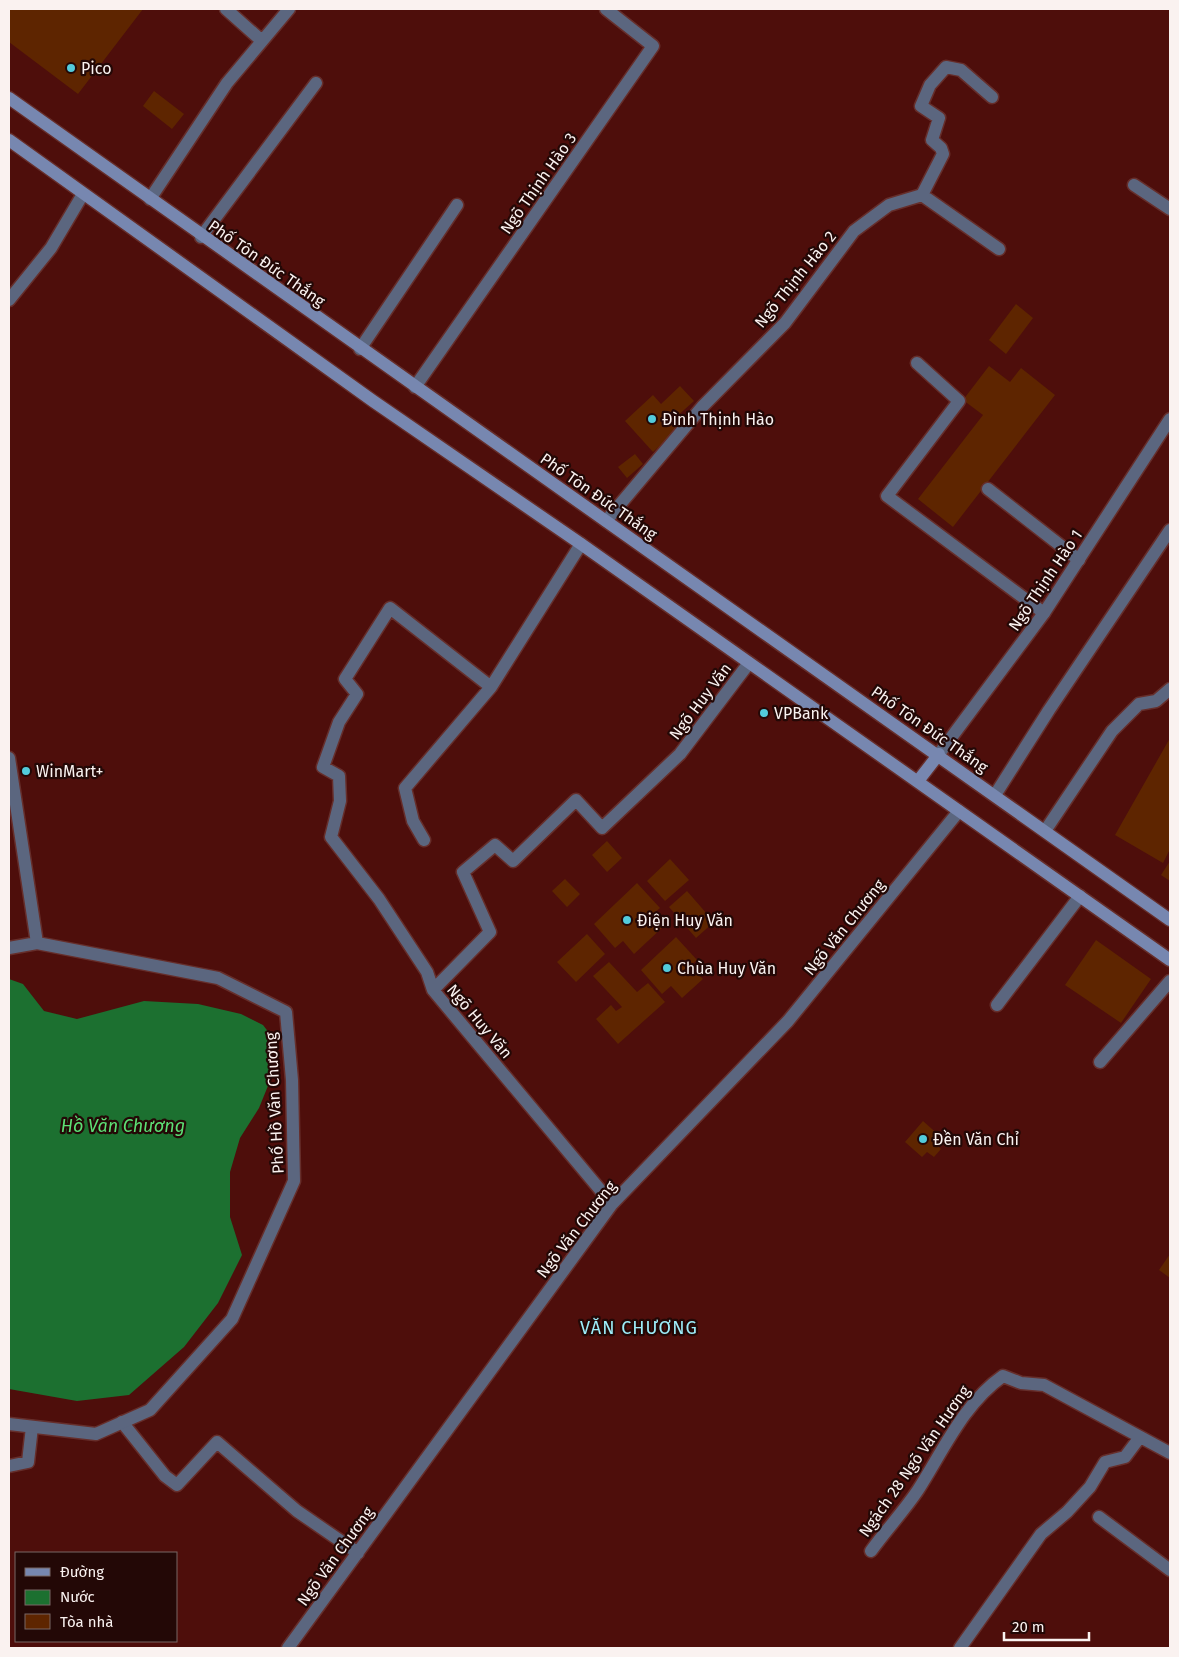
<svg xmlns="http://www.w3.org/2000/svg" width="1179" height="1657" font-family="'Fira Sans',sans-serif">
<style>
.water{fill:#1c7030}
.building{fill:#5e2500}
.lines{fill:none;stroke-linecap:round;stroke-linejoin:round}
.lane-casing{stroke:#662e2b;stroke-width:15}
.street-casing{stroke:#662e2b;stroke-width:15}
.secondary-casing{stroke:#662e2b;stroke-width:15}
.lane{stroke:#5b667f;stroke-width:12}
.street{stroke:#5b667f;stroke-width:12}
.secondary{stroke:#7787b0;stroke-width:12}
.poi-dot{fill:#53cbdb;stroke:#230806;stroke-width:2}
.labels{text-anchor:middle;stroke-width:4.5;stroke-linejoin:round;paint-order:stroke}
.poi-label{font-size:16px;fill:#faf2f0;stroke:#230806;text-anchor:start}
.street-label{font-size:16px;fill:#faf2f0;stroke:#230806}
.water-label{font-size:18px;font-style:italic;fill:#5cdf75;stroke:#230806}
.neighbourhood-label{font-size:18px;letter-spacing:1px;fill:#9dedf9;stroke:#230806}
</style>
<rect width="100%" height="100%" fill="#4e0e0b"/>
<path class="water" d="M 9,979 L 23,984 L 44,1011 L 77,1019 L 144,1001 L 198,1004 L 241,1014 L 263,1025 L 273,1038 L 272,1076 L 259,1108 L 240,1138 L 230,1172 L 230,1217 L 242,1255 L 218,1303 L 184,1347 L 129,1395 L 77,1401 L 9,1389 Z"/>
<path class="building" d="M 9,9 L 143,9 L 78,94 L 9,42 Z
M 154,91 L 184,114 L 172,129 L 143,106 Z
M 1016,304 L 1033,318 L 1006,354 L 989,340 Z
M 989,366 L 1010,382 L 1021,368 L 1055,395 L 953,527 L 918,499 L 983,415 L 963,400 Z
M 680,386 L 694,401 L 675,418 L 682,426 L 653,452 L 625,421 L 653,395 L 661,404 Z
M 635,454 L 643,464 L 627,478 L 618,467 Z
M 1170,738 L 1170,849 L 1163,863 L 1115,835 Z
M 607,841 L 622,858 L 607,872 L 592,855 Z
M 670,859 L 689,880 L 665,901 L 647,881 Z
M 1170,861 L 1170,881 L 1161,875 Z
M 565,879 L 580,894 L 567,907 L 552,891 Z
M 637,883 L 660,908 L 652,915 L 663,927 L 634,954 L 623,941 L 615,948 L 594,924 Z
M 687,891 L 714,922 L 696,938 L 669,907 Z
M 587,934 L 605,954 L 576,982 L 557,962 Z
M 676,937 L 697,960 L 690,966 L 703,979 L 682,998 L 671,986 L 662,994 L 641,970 Z
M 1096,940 L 1151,979 L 1121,1023 L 1065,985 Z
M 609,962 L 637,992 L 648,983 L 665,1002 L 618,1044 L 596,1019 L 611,1005 L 616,1011 L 622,1007 L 593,976 Z
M 923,1121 L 941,1137 L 935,1143 L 941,1149 L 934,1157 L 927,1152 L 922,1157 L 905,1142 Z
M 1170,1254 L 1170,1278 L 1159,1270 Z"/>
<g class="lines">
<defs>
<path id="lane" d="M 226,9 L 262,41
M 1134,185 L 1170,209
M 922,195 L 943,154 L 941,148 L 932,140 L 939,118 L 921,106 L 930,85 L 946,67 L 961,70 L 992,97
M 150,199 L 227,83 L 289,9
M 201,237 L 316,83
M 360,349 L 457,205
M 917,363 L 959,401 L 887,496 L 1044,613
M 415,387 L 653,46 L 606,9
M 988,489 L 1079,560
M 606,521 L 702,407 L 785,323 L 854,231 L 889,205 L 922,195 L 999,249
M 995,795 L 1049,710 L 1170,530
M 1045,831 L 1112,731 L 1139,704 L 1156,701 L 1170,689
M 424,840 L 413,821 L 405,788 L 491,687 L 581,544
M 433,990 L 427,972 L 379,899 L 331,837 L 340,801 L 339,776 L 323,767 L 339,722 L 357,694 L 345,679 L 390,608 L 491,687
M 997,1005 L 1080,896
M 1100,1062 L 1170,981
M 612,1204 L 433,990 L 490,932 L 463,872 L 495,845 L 513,861 L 576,800 L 602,828 L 680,754 L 749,663
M 122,1422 L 165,1476 L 177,1485 L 217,1442 L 297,1511 L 358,1553
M 9,1466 L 28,1462 L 32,1427
M 1099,1517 L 1170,1570
M 871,1551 C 886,1530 904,1511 918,1490 C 943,1451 964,1403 1003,1376 L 1021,1383 L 1044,1385 L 1170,1453
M 288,1648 L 612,1204 L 788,1021 L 959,811
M 960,1648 L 1041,1534 L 1067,1512 L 1090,1487 L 1105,1462 L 1125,1457 L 1140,1437"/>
<path id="street" d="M 9,300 L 51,248 L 83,194
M 939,754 L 1044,613 L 1170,419
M 9,758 L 37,943
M 9,948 L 37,943 L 218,978 L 286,1012 L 292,1080 L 294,1181 L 232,1319 L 150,1410 L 96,1434 L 9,1424"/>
<path id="secondary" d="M 9,98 C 394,374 784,645 1170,920
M 9,140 L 373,401 L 581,544 L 1170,960
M 918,781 L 939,754"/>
</defs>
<use href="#lane" class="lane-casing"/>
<use href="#street" class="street-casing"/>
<use href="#secondary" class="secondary-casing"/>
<use href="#lane" class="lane"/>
<use href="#street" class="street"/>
<use href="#secondary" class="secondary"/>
</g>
<g class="poi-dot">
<circle cx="71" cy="68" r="5"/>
<circle cx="652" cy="419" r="5"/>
<circle cx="764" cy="713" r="5"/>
<circle cx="26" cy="771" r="5"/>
<circle cx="627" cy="920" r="5"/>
<circle cx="667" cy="968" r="5"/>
<circle cx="923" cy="1139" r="5"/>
</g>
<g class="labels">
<g class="poi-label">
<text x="81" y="74">Pico</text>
<text x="662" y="425">Đình Thịnh Hào</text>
<text x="774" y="719">VPBank</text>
<text x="36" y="777">WinMart+</text>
<text x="637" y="926">Điện Huy Văn</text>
<text x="677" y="974">Chùa Huy Văn</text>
<text x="933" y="1145">Đền Văn Chỉ</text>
</g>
<g class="street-label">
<text transform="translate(538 183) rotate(-55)" y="6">Ngõ Thịnh Hào 3</text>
<text transform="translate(267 263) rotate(35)" y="6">Phố Tôn Đức Thắng</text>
<text transform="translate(795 279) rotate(-51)" y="6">Ngõ Thịnh Hào 2</text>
<text transform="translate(599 496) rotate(35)" y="6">Phố Tôn Đức Thắng</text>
<text transform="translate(1045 580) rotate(-56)" y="6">Ngõ Thịnh Hào 1</text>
<text transform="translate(700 701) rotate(-53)" y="6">Ngõ Huy Văn</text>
<text transform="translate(930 729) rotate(35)" y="6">Phố Tôn Đức Thắng</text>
<text transform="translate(844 927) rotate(-51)" y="6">Ngõ Văn Chương</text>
<text transform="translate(480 1021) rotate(50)" y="6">Ngõ Huy Văn</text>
<text transform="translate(274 1103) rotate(-93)" y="6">Phố Hồ Văn Chương</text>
<text transform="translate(576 1229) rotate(-52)" y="6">Ngõ Văn Chương</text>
<text transform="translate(914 1461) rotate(-55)" y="6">Ngách 28 Ngõ Văn Hương</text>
<text transform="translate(335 1556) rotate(-54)" y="6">Ngõ Văn Chương</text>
</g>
<g class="water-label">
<text x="123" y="1132">Hồ Văn Chương</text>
</g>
<g class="neighbourhood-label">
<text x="639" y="1334">VĂN CHƯƠNG</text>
</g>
</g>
<rect width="1179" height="1657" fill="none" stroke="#faf2f0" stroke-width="20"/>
<rect x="15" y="1552" width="162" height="90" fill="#230806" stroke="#796664"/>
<rect x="25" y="1568" width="25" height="8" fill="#7787b0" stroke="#796664"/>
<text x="60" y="1577" font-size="15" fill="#faf2f0">Đường</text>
<rect x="25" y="1590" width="25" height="15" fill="#1c7030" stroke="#796664"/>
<text x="60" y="1602" font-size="15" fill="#faf2f0">Nước</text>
<rect x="25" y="1614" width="25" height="15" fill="#5e2500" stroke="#796664"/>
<text x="60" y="1627" font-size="15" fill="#faf2f0">Tòa nhà</text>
<path d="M1004 1632v8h85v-8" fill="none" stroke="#faf2f0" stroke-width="2.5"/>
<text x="1012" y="1632" font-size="15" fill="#faf2f0" stroke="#230806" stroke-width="4" paint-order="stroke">20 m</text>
</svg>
